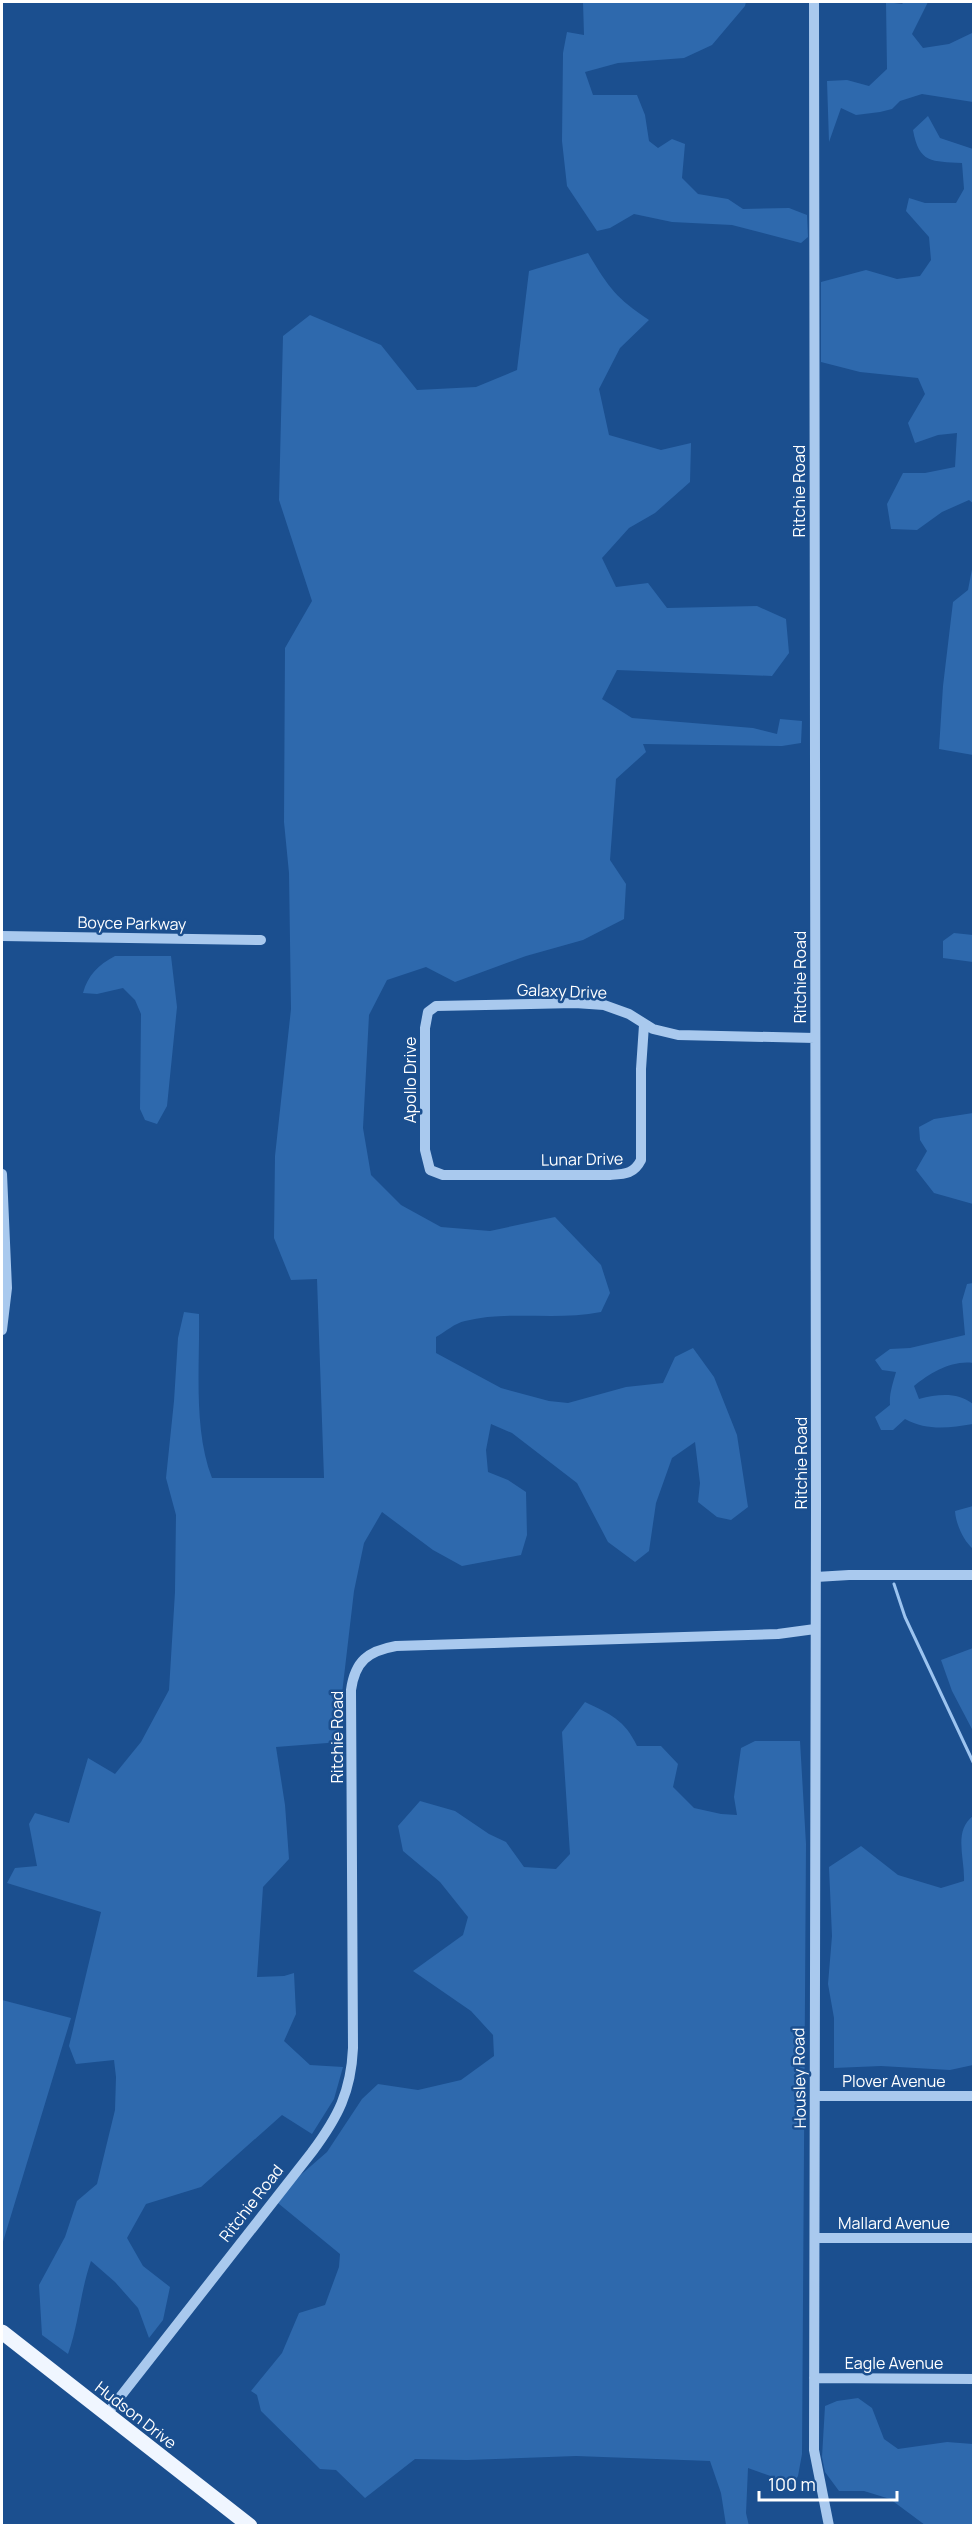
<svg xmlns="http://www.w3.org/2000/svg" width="975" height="2527" font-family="Manrope,sans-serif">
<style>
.green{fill:#2e69ad}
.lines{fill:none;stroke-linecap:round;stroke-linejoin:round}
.stream{stroke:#9cc4f0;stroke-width:3}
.minor{stroke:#a9c9ee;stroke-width:10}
.major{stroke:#f0f6ff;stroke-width:15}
.labels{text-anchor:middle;stroke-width:5;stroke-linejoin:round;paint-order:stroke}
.street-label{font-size:16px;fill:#fff;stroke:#1b4f8f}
</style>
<rect width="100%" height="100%" fill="#1b4f8f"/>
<path class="green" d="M 583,2 L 746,2 L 745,6 L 712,45 L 684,58 L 618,63 L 585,72 L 593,95 L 637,95 L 645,115 L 649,141 L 658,148 L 672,139 L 685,144 L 682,178 L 698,194 L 728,199 L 743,209 L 789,208 L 807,215 L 808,237 L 801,243 L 732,225 L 672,222 L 634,214 L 610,228 L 597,231 L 567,186 L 562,141 L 563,53 L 567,32 L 584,35 Z
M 886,2 L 902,4 L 904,2 L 928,2 L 912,34 L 923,48 L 949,44 L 972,33 L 973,7 L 973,102 L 922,94 L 900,101 L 892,109 L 880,112 L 856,115 L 841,108 L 829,142 L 827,81 L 847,80 L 869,86 L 887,69 Z
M 928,116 L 940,138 L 973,149 L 974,504 L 969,500 L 942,512 L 917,530 L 891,529 L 887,504 L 903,473 L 925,473 L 955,467 L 957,433 L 938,435 L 915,443 L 908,423 L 925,394 L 918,378 L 860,372 L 821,362 L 821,282 L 866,270 L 897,279 L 920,276 L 931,260 L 929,237 L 906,211 L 909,198 L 925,203 L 956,203 L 964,189 L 962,163 C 932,161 919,164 913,130 Z
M 588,253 C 609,288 616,298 649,320 L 620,348 L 599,389 L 609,435 L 661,450 L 691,443 L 690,482 L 655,513 L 629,528 L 602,558 L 616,587 L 648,583 L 667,608 L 757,606 L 786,619 L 789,653 L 772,676 L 617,670 L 602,699 L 632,718 L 753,728 L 777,734 L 780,719 L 802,721 L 801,743 L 782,746 L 643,744 L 646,752 L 616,779 L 610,860 L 626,884 L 624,919 L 583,940 L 526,956 L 455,982 L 426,967 L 387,980 L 369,1015 L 363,1128 L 371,1175 L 401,1205 L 441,1227 L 490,1231 L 555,1217 L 601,1265 L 610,1293 L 601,1312 C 556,1321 509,1310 465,1321 C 455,1323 445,1332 436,1337 L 436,1353 L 501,1388 L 549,1401 L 568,1403 L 626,1387 L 663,1383 L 675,1357 L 693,1348 L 714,1377 L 737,1435 L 748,1507 L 731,1520 L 717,1517 L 698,1502 L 700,1483 L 695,1442 L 672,1458 L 656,1503 L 649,1551 L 635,1562 L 608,1542 L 577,1483 L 512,1433 L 491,1424 L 486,1450 L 488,1472 L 508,1480 L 526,1492 L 527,1535 L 521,1555 L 462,1566 L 433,1550 L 382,1512 L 364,1543 L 354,1591 L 341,1702 L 340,1742 L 276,1747 L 285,1805 L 289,1859 L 263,1887 L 257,1977 L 284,1976 L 294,1973 L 296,2014 L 284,2041 L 310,2065 L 343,2067 L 334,2099 L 312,2134 L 282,2115 L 201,2187 L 146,2204 L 127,2238 L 143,2266 L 170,2287 L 163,2320 L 149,2338 L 138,2308 L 115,2282 L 91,2261 C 80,2292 79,2324 68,2354 L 42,2335 L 39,2285 L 65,2237 L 77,2201 L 97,2184 L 115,2110 L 116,2077 L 114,2060 L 76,2064 L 69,2046 L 101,1912 L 7,1883 L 15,1868 L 37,1866 L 29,1824 L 35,1813 L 69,1823 L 88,1758 L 115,1774 L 141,1742 L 169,1690 L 175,1592 L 176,1515 L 166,1478 L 174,1401 L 178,1338 L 184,1312 L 199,1314 C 200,1365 193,1429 212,1478 L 324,1478 L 317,1279 L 291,1280 L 274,1238 L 275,1156 L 291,1009 L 289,873 L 284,822 L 285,648 L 312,601 L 279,500 L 283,336 L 310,315 L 381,345 L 417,390 L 476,387 L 517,370 L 529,271 Z
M 973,564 L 973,755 L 939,749 L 943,686 L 953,602 L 968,590 Z
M 954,933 L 973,935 L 973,962 L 943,958 L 943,941 Z
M 115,956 L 171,956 L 177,1007 L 167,1106 L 157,1124 L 145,1120 L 140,1109 L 141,1014 L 135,1000 L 123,988 L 97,994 L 83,993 C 88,975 98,965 115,956 Z
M 973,1113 L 974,1113 L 973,1204 L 934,1193 L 916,1170 L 927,1151 L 920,1140 L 919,1127 L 934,1119 Z
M 973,1283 L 973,1363 C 952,1360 930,1373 914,1386 L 919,1399 C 939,1394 957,1392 973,1404 L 973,1424 C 949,1428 927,1431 905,1419 L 893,1430 L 881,1430 L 875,1417 L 890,1405 C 889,1394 893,1383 896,1372 L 882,1370 L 875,1360 L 890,1349 L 910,1348 L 965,1335 L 962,1301 L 967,1284 Z
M 973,1506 L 974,1506 L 973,1549 C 963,1540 956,1524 955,1511 Z
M 973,1648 L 974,1648 L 973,1731 L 952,1691 L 941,1660 Z
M 585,1702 C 610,1714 625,1720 637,1746 L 661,1746 L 678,1764 L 673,1787 L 694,1808 L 721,1814 L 737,1815 L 734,1797 L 741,1748 L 755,1741 L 800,1741 L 806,1844 L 802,2454 L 798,2476 L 793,2484 L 748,2468 L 746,2513 L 749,2526 L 726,2525 L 721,2493 L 710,2461 L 576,2456 L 467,2460 L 415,2459 L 365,2498 L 336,2470 L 320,2469 L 261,2411 L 257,2395 L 251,2391 L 282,2353 L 299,2313 L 325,2305 L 339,2267 L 340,2254 L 273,2199 L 327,2152 L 362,2099 L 378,2084 L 418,2090 L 461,2080 L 494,2056 L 493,2035 L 471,2011 L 413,1971 L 463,1935 L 468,1917 L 440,1882 L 403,1851 L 398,1826 L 420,1801 L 455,1811 L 489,1834 L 506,1842 L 524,1867 L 556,1869 L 570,1854 L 562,1732 Z
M 973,1816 L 973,2065 L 950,2070 L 881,2066 L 834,2068 L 834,2018 L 828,1984 L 832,1936 L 829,1867 L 861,1846 L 898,1875 L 941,1888 L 964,1881 C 965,1859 953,1831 973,1816 Z
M 2,2000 L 71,2018 L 2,2245 Z
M 858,2398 L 872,2408 L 884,2439 L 898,2449 L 947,2442 L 973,2444 L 973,2525 L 925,2525 L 890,2499 L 864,2491 L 839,2491 L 825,2472 L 822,2457 L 825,2406 L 837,2401 Z"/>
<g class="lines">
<path class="stream" d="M 894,1584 L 905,1617 L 974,1764"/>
<path class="minor" d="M 814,2 L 816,1504 L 814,2450 L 829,2526
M 2,936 L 261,940
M 644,1025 L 641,1069 L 641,1160 C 634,1174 625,1174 610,1175 L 443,1175 L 430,1170 L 425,1150 L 425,1028 L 428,1012 L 436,1006 L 575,1003 L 604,1005 L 629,1014 L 653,1029 L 678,1035 L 815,1038
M 2,1174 L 7,1288 L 2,1330
M 816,1577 L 849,1575 L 974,1575
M 815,2096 L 974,2096
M 815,2238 L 974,2238
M 814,2378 L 974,2379
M 106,2415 L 312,2152 C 338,2117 351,2092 353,2048 L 351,1690 C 355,1661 368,1651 396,1646 L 778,1634 L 815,1629"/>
<path class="major" d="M 2,2332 L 250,2526"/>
</g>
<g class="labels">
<g class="street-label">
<text transform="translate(799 491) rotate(-90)" y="6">Ritchie Road</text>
<text transform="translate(132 923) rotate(1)" y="6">Boyce Parkway</text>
<text transform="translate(800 977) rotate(-90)" y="6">Ritchie Road</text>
<text transform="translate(562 991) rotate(2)" y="6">Galaxy Drive</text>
<text transform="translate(410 1080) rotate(-90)" y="6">Apollo Drive</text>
<text transform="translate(582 1159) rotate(-1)" y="6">Lunar Drive</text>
<text transform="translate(801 1463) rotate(-90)" y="6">Ritchie Road</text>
<text transform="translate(337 1737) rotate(-90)" y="6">Ritchie Road</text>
<text transform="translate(799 2078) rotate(-91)" y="6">Housley Road</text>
<text x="894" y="2087">Plover Avenue</text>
<text transform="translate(251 2203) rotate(-52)" y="6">Ritchie Road</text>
<text x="894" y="2229">Mallard Avenue</text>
<text x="894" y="2369">Eagle Avenue</text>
<text transform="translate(136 2415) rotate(38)" y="6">Hudson Drive</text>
</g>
</g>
<rect width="975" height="2527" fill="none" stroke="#ffffff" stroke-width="6"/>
<path d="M759 2491v9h138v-9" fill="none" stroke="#ffffff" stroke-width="3"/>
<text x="768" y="2491" font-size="18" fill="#ffffff" stroke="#1b4f8f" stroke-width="4.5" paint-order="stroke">100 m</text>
</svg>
